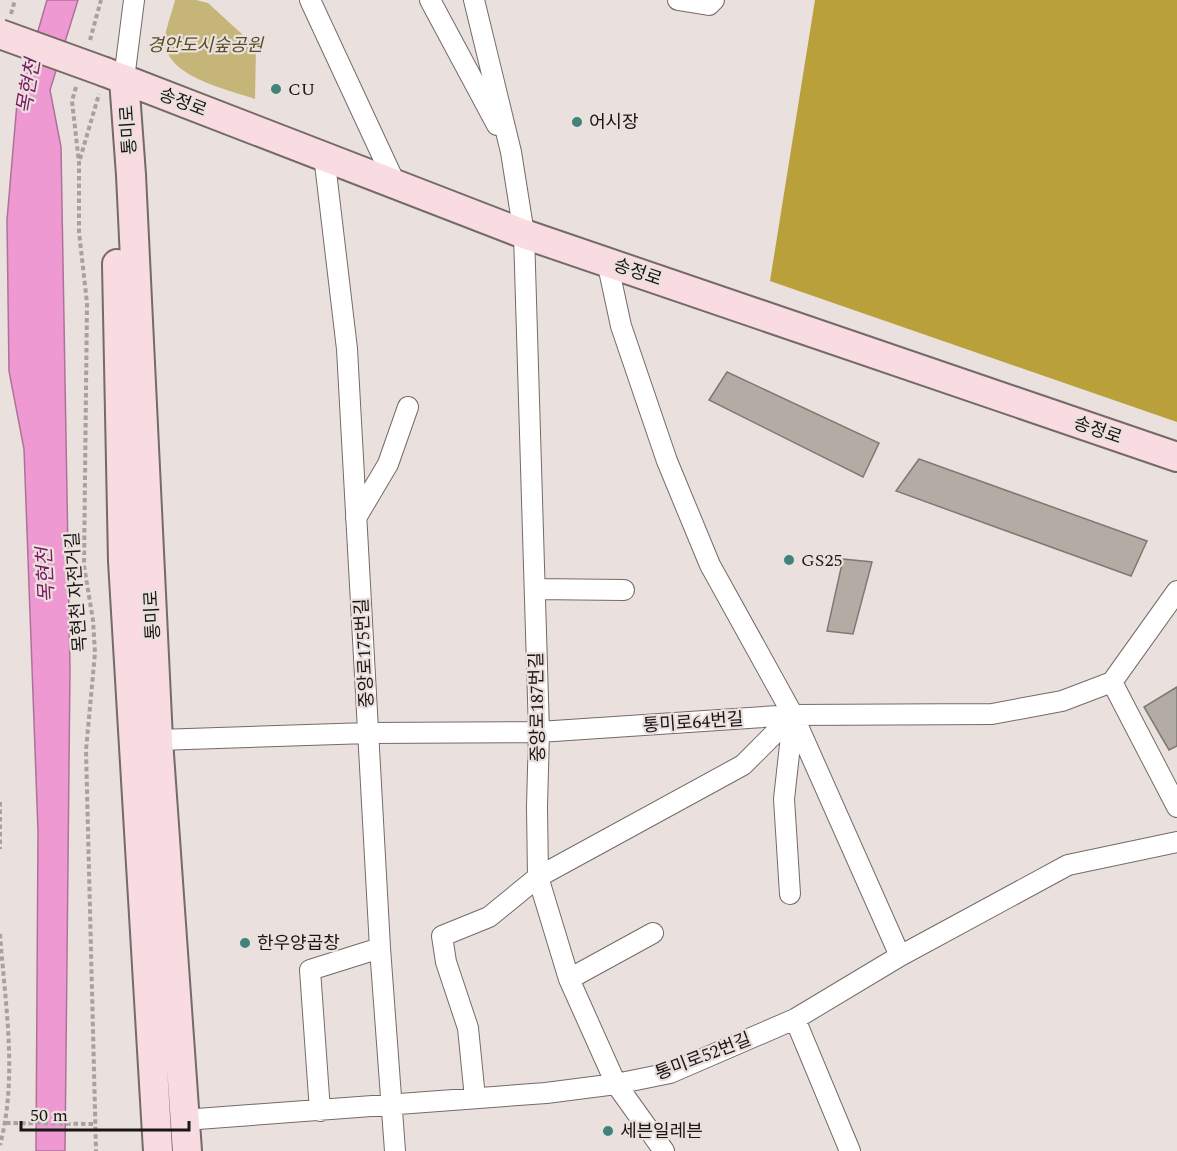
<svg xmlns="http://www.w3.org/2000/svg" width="1177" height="1151" font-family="Spectral,'Noto Sans KR',serif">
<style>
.green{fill:#c5b578}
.forest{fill:#b9a03b}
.water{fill:#ee99d1;stroke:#ae7299;stroke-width:1.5}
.building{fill:#b2aca5;stroke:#7f7973;stroke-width:1.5}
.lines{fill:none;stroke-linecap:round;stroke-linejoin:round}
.street-casing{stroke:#746b68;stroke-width:22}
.secondary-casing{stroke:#746b68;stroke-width:32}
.path{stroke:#a9a19f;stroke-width:4;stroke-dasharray:4.5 3;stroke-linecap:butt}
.street{stroke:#fff;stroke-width:20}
.secondary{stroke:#f9dce1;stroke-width:28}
.secondary-bridge-casing{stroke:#746b68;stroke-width:32;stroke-linecap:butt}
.secondary-bridge{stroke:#f9dce1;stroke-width:28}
.poi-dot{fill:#408479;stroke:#eae0dd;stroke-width:2}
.labels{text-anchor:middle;stroke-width:4.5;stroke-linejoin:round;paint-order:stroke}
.park-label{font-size:18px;font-style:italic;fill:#594e25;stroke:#eae0dd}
.poi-label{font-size:18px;fill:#191615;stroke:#eae0dd;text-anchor:start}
.street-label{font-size:18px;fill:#191615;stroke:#eae0dd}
.water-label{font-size:20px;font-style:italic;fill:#7c1a62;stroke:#eae0dd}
</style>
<rect width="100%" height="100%" fill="#eae0dd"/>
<path class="green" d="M 175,0 L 196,0 L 208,3 L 256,47 L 255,99 C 227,89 161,76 165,37 C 167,25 172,12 175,0 Z"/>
<path class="forest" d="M 815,0 L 1177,0 L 1177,422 L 770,281 Z"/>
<path class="water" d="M 47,0 L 78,0 L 50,90 L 61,147 L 70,669 L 65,1151 L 36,1151 L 38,831 L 24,449 L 9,371 L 7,220 L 17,103 Z"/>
<path class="building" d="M 727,372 L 879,443 L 863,477 L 709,400 Z
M 919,459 L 1147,541 L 1131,576 L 896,491 Z
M 843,559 L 872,562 L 853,634 L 827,631 Z
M 1177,687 L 1177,746 L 1169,750 L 1144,707 Z"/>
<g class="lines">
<defs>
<path id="street" d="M 310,0 L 395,183
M 430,0 L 497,125
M 474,0 L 511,152 L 524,234 L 539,732 L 537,807 L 538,877 L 569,979 L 616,1084 L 664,1151
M 678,0 L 709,5 L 714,0
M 124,79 L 134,0
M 324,155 L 347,349 L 380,948 L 395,1151
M 607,261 L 621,326 L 667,461 L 710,565 L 793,715 L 900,956
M 356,518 L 388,464 L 408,407
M 535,589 L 624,590
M 1112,682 L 1177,807
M 158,740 L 368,733 L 539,732 L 793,715 L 992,714 L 1062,701 L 1112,682 L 1177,591
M 790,894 L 784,799 L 793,718
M 569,979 L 653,933
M 795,1019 L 850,1151
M 475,1098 L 468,1028 L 446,962 L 442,936 L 489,917 L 538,877 L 743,765 L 793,715
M 320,1111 L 310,970 L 380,948
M 184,1120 L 546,1093 L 616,1084 L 670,1073 L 795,1019 L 900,956 L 1068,865 L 1177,842"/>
<path id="secondary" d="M 105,72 L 524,234 L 1177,457
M 124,79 L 131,175 L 158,740 L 187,1151
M 117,264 L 123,561 L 158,1151"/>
</defs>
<use href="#street" class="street-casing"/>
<use href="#secondary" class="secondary-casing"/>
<path class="path" d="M 11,14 L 15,0
M 90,40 L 101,0
M 76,87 L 72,101 L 79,163 L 79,232 L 87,303 L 84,566 L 93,620 L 95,653 L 86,750 L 96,1151
M 80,159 L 99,94
M 0,802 L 0,849
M 0,934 C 5,1004 18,1077 0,1145
M 6,1123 L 96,1124"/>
<use href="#street" class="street"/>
<use href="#secondary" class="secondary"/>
<defs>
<path id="secondary-bridge" d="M 0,34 L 105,72"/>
</defs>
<use href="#secondary-bridge" class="secondary-bridge-casing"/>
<use href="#secondary-bridge" class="secondary-bridge"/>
</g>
<g class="poi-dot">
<circle cx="276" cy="89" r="6"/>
<circle cx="577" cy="122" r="6"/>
<circle cx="789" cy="560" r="6"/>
<circle cx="245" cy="943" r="6"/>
<circle cx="608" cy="1131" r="6"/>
</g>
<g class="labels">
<g class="park-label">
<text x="205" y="51">경안도시숲공원</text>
</g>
<g class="poi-label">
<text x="288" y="95">CU</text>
<text x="589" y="128">어시장</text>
<text x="801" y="566">GS25</text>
<text x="257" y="949">한우양곱창</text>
<text x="620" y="1137">세븐일레븐</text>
</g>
<g class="street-label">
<text transform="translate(183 102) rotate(21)" y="6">송정로</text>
<text transform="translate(128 130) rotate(-94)" y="6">통미로</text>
<text transform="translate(638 272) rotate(19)" y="6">송정로</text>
<text transform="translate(1098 430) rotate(19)" y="6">송정로</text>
<text transform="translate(76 592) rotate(-94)" y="6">목현천 자전거길</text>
<text transform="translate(152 615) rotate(-93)" y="6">통미로</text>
<text transform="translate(364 653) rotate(-93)" y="6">중앙로175번길</text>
<text transform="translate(537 707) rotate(-91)" y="6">중앙로187번길</text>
<text transform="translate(693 722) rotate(-4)" y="6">통미로64번길</text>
<text transform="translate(703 1056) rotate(-21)" y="6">통미로52번길</text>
</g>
<g class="water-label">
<text transform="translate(28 86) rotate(-80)" y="7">목현천</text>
<text transform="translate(45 575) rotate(-93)" y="7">목현천</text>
</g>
</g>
<path d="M21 1121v9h168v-9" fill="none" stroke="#191615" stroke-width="3"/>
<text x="30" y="1121" font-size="18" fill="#191615" stroke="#eae0dd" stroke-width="4.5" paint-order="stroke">50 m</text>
</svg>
